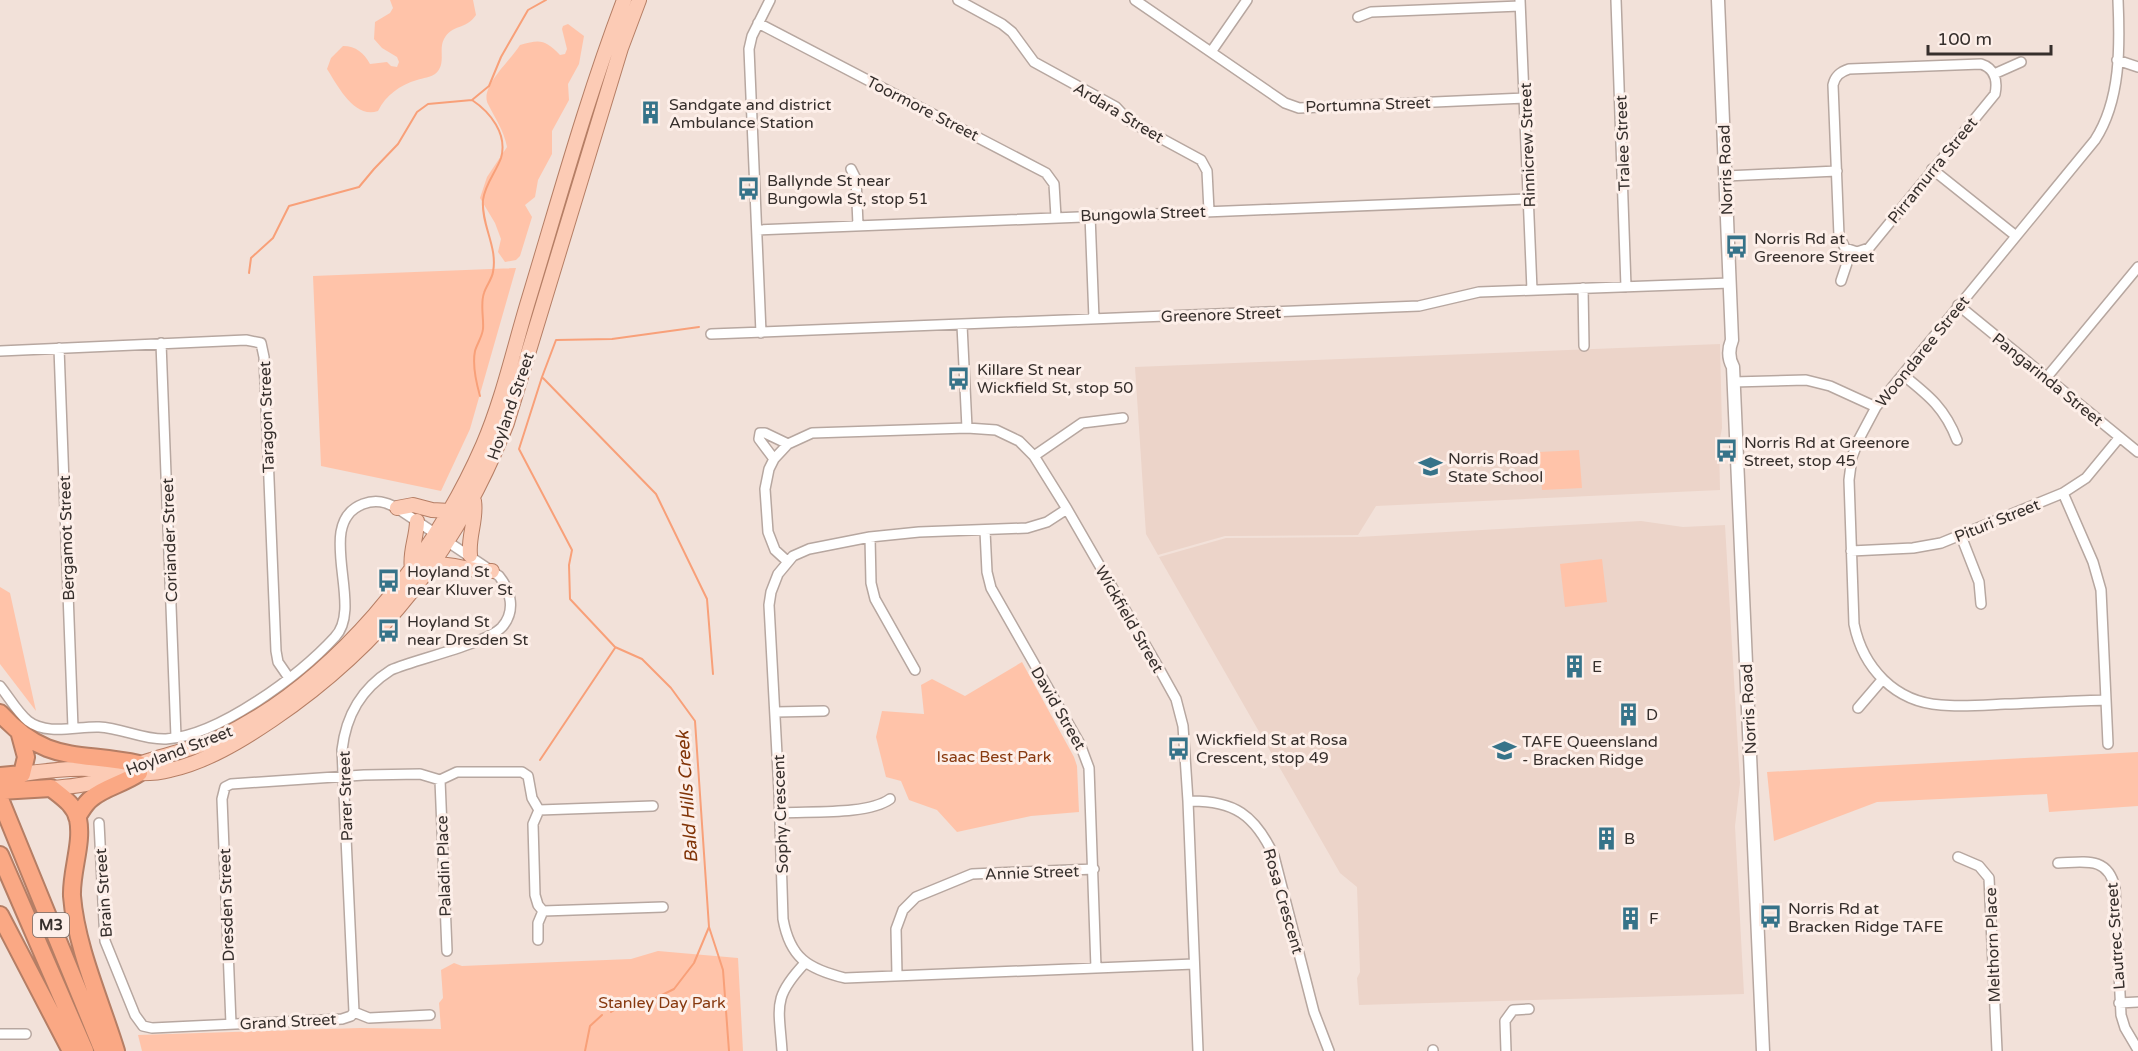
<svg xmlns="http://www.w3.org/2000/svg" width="2138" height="1051" font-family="'Varela Round',sans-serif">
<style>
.built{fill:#ecd4c9}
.green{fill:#ffc3a9}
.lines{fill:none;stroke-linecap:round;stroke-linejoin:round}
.stream{stroke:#f8a079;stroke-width:2}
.street-casing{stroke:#b7a7a0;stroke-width:12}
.secondary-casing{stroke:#b7a7a0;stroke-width:15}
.primary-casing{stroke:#b57e65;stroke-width:16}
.highway-casing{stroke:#b57e65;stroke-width:20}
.street{stroke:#fff;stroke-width:9}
.secondary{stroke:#fff;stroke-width:12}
.primary{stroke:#fccbb5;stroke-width:14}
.highway{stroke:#faa884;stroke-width:16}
.labels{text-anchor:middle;stroke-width:6;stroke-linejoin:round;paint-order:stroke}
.shield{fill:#fdefe9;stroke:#726965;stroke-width:1.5}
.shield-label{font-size:15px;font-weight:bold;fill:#362f2c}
.poi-label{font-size:16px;fill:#362f2c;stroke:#fdefe9;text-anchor:start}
.street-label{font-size:16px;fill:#362f2c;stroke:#fdefe9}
.park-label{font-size:16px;fill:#87390f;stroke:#fdefe9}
.water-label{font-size:18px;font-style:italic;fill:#813407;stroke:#fdefe9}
</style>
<rect width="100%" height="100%" fill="#f2e1d9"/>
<path class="built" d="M 1720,344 L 1722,428 L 1719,444 L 1720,490 L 1376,506 L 1358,535 L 1225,536 L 1158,555 L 1146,534 L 1135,367 Z
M 1641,521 L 1683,527 L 1725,525 L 1740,783 L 1735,826 L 1744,994 L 1359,1005 L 1357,978 L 1360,972 L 1357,887 L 1340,873 L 1159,557 L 1226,538 L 1358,537 Z"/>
<path class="green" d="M 390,0 L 473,0 L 476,15 C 466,30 452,24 444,39 C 438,50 447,64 435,74 C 431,77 423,78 417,80 C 400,85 386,95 378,111 C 354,119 338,86 327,69 L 331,58 L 343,46 C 356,46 364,53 370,64 L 387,62 L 391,66 L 397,67 L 399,62 L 397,57 L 382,48 L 374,39 L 375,22 L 390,13 L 393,8 Z
M 568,24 L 584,36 L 579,64 L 568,84 L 569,100 L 552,131 L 552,154 L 538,180 L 535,197 L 525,205 L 532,217 L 520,256 L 516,260 L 505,262 L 498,252 L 501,239 L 495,223 L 480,198 L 487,177 L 507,147 C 504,131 495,118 488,104 C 479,87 512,59 520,45 C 541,39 545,40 560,55 L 565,54 L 567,49 L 562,29 L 563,26 Z
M 516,268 L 470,429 L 441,491 L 321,466 L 313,276 Z
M 1579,450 L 1582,488 L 1542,490 L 1539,452 Z
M 1602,559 L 1607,602 L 1565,607 L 1560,564 Z
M 0,587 L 10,593 L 36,711 L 0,664 Z
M 1022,662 L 1074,757 L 1077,766 L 1079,812 L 1031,816 L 957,832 L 937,810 L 909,800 L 901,781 L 886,777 L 876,737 L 882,711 L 924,714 L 921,685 L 932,679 L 965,696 Z
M 2138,752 L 2138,806 L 2049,812 L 2047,794 L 1877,802 L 1774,841 L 1767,772 Z
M 658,951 L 738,958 L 743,1051 L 142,1051 L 138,1035 L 360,1028 L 441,1029 L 439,1003 L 443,998 L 441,970 L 454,963 L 462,966 L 631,959 Z"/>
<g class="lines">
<path class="stream" d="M 249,273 L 251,258 L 273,238 L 289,206 L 359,187 L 374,169 L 398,144 L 417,112 L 428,104 L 472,100
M 543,378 L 656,494 L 707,599 L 713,674
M 480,396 C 476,382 472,366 475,351 C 477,344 482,337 483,329 C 484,318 480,304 484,293 C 486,286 492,279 493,272 C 498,247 481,225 483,200 C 485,184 496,172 501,158 C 508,134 490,112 472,100 L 489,86 L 501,57 L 528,10 L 546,0
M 540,760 L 615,648
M 709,927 L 723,970 L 729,1051
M 611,1012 L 631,1000 L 654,999 L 674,989 L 694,963 L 709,927 L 695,721 L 671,688 L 642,659 L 615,647 L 570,599 L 569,565 L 572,550 L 519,449 L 542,377 L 556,340 L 612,339 L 699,327
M 585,1051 L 590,1026 L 602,1015"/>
<defs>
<path id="street" d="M 958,0 L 1002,24 L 1012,32 L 1034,62 L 1116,107 L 1129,121 L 1201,160 L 1207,171 L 1209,211
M 1135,0 L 1285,103 L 1299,108 L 1525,98
M 1520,0 L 1532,290
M 1616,0 L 1626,287
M 1358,17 L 1371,12 L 1520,6
M 758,23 L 1046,173 L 1054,184 L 1056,217
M 1211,52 L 1247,0
M 2117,60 L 2138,67
M 1981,64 C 1994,68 1998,80 1995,94 L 1869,248 L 1857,252 L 1845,248 L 1839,236 L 1833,85 C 1835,76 1840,72 1849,69 Z
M 1994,74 L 2021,62
M 851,169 L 856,179 L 858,225
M 1932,169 L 2016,236
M 1726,176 L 1837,171
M 1090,215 L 1094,319
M 758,230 L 1529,199
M 1841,281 L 1851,251
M 1583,288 L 1584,346
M 1958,305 L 2138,452
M 962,325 L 967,428
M 761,333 L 749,49 L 752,36 L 770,0
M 711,334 L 1419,306 L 1479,292 L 1730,283
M 161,343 L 176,737
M 59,348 L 73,728
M 0,351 L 246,340 L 261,343 L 264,357 L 276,651 L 278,662 L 289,678
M 1903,375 C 1928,395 1945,408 1957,440
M 2047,377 L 2138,267
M 1733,382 L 1806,380 L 1830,386 L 1876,407
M 1034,456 L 1082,423 L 1123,418
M 774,459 L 759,439 L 760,433 L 765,433 L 788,444
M 2063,493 L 2093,562 L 2101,590 L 2108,744
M 1067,509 L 1047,522 L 1027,528 L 919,532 L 870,537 L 809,549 L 793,556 L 778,574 L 771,592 L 769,605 L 779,792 L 783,919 C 790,958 808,969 845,978 L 1194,964
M 985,531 L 987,572 L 991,588 L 1080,744 L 1089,768 L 1096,968
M 1961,536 L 1979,582 L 1981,604
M 870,537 L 871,583 L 875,599 L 915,670
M 1851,551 L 1913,548 L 1941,543 L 2063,493 L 2086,478 L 2119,438
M 787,561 L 775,550 L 768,532 L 765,489 L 769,469 L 774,459 L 788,444 L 812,433 L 967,428 L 996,430 L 1019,441 L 1034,456 L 1067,509 L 1161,672 L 1176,699 L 1183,726 L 1188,801 L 1198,1051
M 0,686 C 9,697 17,712 28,721 C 47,736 78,726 99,727 C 122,728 143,740 166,739 C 219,736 300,675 335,637 C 365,606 313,523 363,504 C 376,499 386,502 397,508 L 499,576 C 511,591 516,611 502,627 C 486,644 416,659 391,670 C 361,689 346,715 342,750 L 354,1012
M 2106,700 C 2072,701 2038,703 2005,704 C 1984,705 1962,707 1941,705 C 1895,702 1863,668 1854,624 L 1849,480 L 1852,457 L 1859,439 L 1876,407 L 2095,140 C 2121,100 2120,46 2118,0
M 1858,708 L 1882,680
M 776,712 L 824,711
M 440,780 L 447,951
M 1188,801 C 1234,800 1255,815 1274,856 L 1314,1012 L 1329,1051
M 539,810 L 653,806
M 780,813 C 809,811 868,815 890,799
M 99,823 L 105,941 L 135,1015 L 143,1026 L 152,1028 L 342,1019 L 351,1016 L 354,1012 L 369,1018 L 430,1015
M 1958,857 L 1979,866 L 1989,878 L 1997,1051
M 2058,863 C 2085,862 2108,856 2115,888 L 2121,1015 L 2125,1028 L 2138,1050
M 543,911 L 663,907
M 897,975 L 896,929 L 903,910 L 916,897 L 972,874 L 1094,869
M 2119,1003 L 2138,1002
M 231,1024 L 222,799 L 225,787 L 231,784 L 364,775 L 420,774 L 440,780 L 457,772 L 522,772 L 528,776 L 532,798 L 539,810 L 533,824 L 535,895 L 538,905 L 543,911 L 538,923 L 538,940
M 0,1034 L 26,1034
M 1433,1050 L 1433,1051
M 782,1051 C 779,1006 772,998 805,963
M 1506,1051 L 1505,1021 L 1513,1010 L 1529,1009"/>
<path id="secondary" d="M 1718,0 L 1732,340 C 1728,350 1728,358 1733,367 L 1763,1051"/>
<path id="primary" d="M 397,508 L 413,505 L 432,510 L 450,511
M 470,555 C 468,536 477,519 474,501
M 433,564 C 453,563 472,572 492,571
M 412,569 C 409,553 417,537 417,521
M 22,774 C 44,771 67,768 89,769 C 116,771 144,777 170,770 C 206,762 241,741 272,720 C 384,644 457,549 507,423 L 621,48 L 639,0
M 51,788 C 67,787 82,786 98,781 C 116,775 133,765 151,760 C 173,753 195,748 216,739 C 332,686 433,560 483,445 C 502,401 513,352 527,305 C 558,203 586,100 624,0"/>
<path id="highway" d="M 0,713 C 47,765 78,751 139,764
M 0,776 L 22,774 L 26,757 L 19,731
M 0,791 L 51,788 C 62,797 74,804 78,819 C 83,843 71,871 72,896 C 76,947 101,1002 116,1051
M 0,799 L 103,1051
M 77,817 C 82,810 85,803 92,798 C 105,787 123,784 139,773
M 0,855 L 85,1051
M 0,915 L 71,1051"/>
</defs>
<use href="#street" class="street-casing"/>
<use href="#secondary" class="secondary-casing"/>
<use href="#primary" class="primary-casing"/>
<use href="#highway" class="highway-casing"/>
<use href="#street" class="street"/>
<use href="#secondary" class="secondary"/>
<use href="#primary" class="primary"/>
<use href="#highway" class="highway"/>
</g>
<defs>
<symbol id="building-bare" viewBox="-9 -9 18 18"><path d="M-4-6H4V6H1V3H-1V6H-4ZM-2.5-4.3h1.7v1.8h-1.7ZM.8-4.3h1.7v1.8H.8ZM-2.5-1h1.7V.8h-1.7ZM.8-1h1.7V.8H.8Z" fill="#367389" stroke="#fdefe9" stroke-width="2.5" paint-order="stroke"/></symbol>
<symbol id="bus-bare" viewBox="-9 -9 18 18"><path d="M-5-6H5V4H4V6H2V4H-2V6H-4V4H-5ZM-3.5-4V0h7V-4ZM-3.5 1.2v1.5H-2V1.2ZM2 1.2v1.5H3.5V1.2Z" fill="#367389" stroke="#fdefe9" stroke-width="2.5" paint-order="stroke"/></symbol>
<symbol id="school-bare" viewBox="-9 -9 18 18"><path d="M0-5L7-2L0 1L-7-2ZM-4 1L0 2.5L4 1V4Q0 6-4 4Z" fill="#367389" stroke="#fdefe9" stroke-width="2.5" paint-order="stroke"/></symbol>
<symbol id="university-bare" viewBox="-9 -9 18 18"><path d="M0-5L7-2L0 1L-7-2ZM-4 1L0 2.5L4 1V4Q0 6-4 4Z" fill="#367389" stroke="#fdefe9" stroke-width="2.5" paint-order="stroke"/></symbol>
</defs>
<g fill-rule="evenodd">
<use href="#building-bare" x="634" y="96" width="33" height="33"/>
<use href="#bus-bare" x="732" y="172" width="33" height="33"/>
<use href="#bus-bare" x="1720" y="230" width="33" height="33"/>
<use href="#bus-bare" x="942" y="362" width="33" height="33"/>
<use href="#bus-bare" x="1710" y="434" width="33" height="33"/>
<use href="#school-bare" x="1414" y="450" width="33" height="33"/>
<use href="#bus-bare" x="372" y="564" width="33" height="33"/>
<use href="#bus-bare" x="372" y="614" width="33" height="33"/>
<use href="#building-bare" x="1558" y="650" width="33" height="33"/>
<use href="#building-bare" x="1612" y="698" width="33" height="33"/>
<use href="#bus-bare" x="1162" y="732" width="33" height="33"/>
<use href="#university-bare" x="1488" y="734" width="33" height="33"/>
<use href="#building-bare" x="1590" y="822" width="33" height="33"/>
<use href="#bus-bare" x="1754" y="900" width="33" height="33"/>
<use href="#building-bare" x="1614" y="902" width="33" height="33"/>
</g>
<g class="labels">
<rect class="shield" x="33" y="913" width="36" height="24" rx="4.5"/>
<g class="shield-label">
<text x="51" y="930">M3</text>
</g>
<g class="poi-label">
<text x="669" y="110">Sandgate and district<tspan x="669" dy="18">Ambulance Station</tspan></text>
<text x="767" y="186">Ballynde St near<tspan x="767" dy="18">Bungowla St, stop 51</tspan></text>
<text x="1754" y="244">Norris Rd at<tspan x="1754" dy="18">Greenore Street</tspan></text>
<text x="977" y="375">Killare St near<tspan x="977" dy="18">Wickfield St, stop 50</tspan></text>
<text x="1744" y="448">Norris Rd at Greenore<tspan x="1744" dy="18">Street, stop 45</tspan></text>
<text x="1448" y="464">Norris Road<tspan x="1448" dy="18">State School</tspan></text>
<text x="407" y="577">Hoyland St<tspan x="407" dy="18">near Kluver St</tspan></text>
<text x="407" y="627">Hoyland St<tspan x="407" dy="18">near Dresden St</tspan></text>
<text x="1592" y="672">E</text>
<text x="1646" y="720">D</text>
<text x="1196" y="745">Wickfield St at Rosa<tspan x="1196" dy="18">Crescent, stop 49</tspan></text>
<text x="1522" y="747">TAFE Queensland<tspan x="1522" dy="18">- Bracken Ridge</tspan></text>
<text x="1624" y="844">B</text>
<text x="1788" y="914">Norris Rd at<tspan x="1788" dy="18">Bracken Ridge TAFE</tspan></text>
<text x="1649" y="924">F</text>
</g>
<g class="street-label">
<text transform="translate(1368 104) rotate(-2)" y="6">Portumna Street</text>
<text transform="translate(923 108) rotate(27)" y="6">Toormore Street</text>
<text transform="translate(1119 112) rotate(31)" y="6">Ardara Street</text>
<text transform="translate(1622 143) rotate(-92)" y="6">Tralee Street</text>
<text transform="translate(1527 145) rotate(-92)" y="6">Rinnicrew Street</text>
<text transform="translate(1725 170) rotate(-92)" y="6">Norris Road</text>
<text transform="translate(1932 170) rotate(-51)" y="6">Pirramurra Street</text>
<text transform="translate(1143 213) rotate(-2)" y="6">Bungowla Street</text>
<text transform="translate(1221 314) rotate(-2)" y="6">Greenore Street</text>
<text transform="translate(1922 351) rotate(-51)" y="6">Woondaree Street</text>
<text transform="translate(2048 379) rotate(39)" y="6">Pangarinda Street</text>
<text transform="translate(510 406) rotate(-71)" y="6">Hoyland Street</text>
<text transform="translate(266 417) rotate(-92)" y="6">Taragon Street</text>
<text transform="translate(1997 520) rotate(-22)" y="6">Pituri Street</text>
<text transform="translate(66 538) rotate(-92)" y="6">Bergamot Street</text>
<text transform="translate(169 540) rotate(-92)" y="6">Coriander Street</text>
<text transform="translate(1130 619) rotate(60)" y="6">Wickfield Street</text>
<text transform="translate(1059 708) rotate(60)" y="6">David Street</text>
<text transform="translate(1748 709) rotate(-93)" y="6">Norris Road</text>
<text transform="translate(179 750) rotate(-21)" y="6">Hoyland Street</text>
<text transform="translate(345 796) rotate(-92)" y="6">Parer Street</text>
<text transform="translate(780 814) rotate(-92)" y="6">Sophy Crescent</text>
<text transform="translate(443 866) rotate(-92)" y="6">Paladin Place</text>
<text transform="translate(1032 872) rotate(-2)" y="6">Annie Street</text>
<text transform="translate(103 893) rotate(-94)" y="6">Brain Street</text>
<text transform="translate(1284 901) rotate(74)" y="6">Rosa Crescent</text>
<text transform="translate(226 905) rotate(-92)" y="6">Dresden Street</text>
<text transform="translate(2115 936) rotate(-94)" y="6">Lautrec Street</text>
<text transform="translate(1992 945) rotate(-92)" y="6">Melthorn Place</text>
<text transform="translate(288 1021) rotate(-3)" y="6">Grand Street</text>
</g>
<g class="park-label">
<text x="994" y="762">Isaac Best Park</text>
<text x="662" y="1008">Stanley Day Park</text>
</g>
<g class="water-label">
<text transform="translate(687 797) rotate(-94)" y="6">Bald Hills Creek</text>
</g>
</g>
<path d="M1928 45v9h123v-9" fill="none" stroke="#362f2c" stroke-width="3"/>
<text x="1937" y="45" font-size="18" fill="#362f2c" stroke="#fdefe9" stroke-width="4.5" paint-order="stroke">100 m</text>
</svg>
